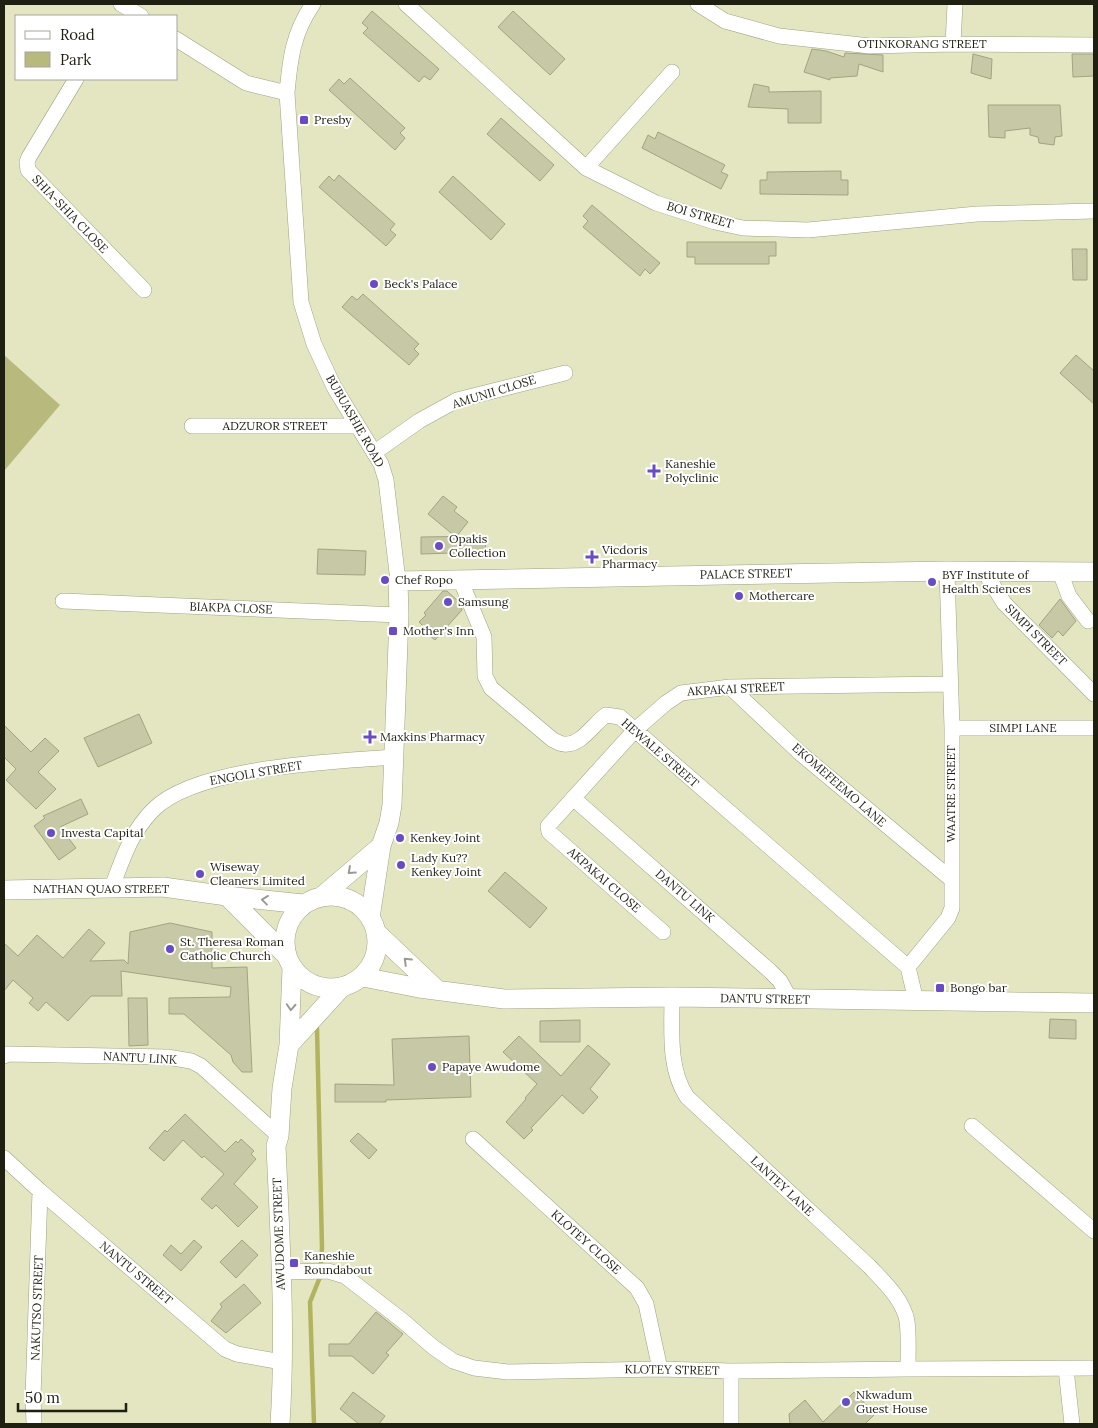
<svg xmlns="http://www.w3.org/2000/svg" width="1098" height="1428" font-family="Lora,serif">
<style>
.green{fill:#b8ba7d}
.lines{fill:none;stroke-linecap:round;stroke-linejoin:round}
.stream{stroke:#b2b45d;stroke-width:4.5}
.building{fill:#c7c9a6;stroke:#a2a481}
.minor-casing{stroke:#a0a280;stroke-width:16}
.tertiary-casing{stroke:#a0a280;stroke-width:20}
.minor{stroke:#fff;stroke-width:15}
.tertiary{stroke:#fff;stroke-width:19}
.oneway{stroke:#9a9a94}
.poi-dot{fill:#694bc4;stroke:#fff;stroke-width:2}
.labels{text-anchor:middle;stroke-width:4;stroke-linejoin:round;paint-order:stroke}
.street-label{font-size:12px;fill:#1f1f12;stroke:#fff}
.poi-label{font-size:12px;fill:#1f1f12;stroke:#fff;text-anchor:start}
</style>
<rect width="100%" height="100%" fill="#e4e6c2"/>
<path class="green" d="M 4,355 L 60,405 L 4,471 Z"/>
<g class="lines">
<path class="stream" d="M 314,1424 L 310,1302 L 320,1277 L 322,1248 L 317,1028"/>
</g>
<path class="building" d="M 372,11 L 439,69 L 430,80 L 424,76 L 419,82 L 363,33 L 368,28 L 362,23 Z
M 513,11 L 565,59 L 550,75 L 498,27 Z
M 812,49 L 826,51 L 844,57 L 845,53 L 883,55 L 883,72 L 859,64 L 857,76 L 830,78 L 830,80 L 804,72 Z
M 973,54 L 992,59 L 991,79 L 971,73 Z
M 1072,54 L 1094,54 L 1094,76 L 1073,77 Z
M 350,78 L 405,128 L 400,133 L 405,138 L 395,150 L 329,90 L 339,79 L 344,84 Z
M 754,84 L 769,87 L 769,92 L 821,91 L 821,123 L 788,123 L 788,109 L 748,107 Z
M 988,105 L 1060,105 L 1062,136 L 1055,137 L 1054,145 L 1039,143 L 1038,137 L 1030,135 L 1030,128 L 1005,131 L 1005,138 L 989,137 Z
M 501,118 L 554,165 L 540,181 L 487,134 Z
M 658,132 L 725,165 L 721,172 L 728,175 L 721,189 L 642,148 L 648,135 L 655,139 Z
M 841,171 L 841,180 L 848,180 L 848,195 L 760,194 L 760,180 L 767,180 L 767,172 Z
M 339,175 L 395,224 L 390,230 L 396,235 L 386,246 L 319,187 L 329,176 L 334,181 Z
M 453,176 L 505,224 L 491,240 L 439,192 Z
M 592,205 L 660,263 L 650,274 L 645,269 L 640,276 L 583,227 L 588,221 L 583,216 Z
M 687,242 L 776,242 L 776,256 L 769,256 L 769,264 L 695,264 L 695,257 L 687,257 Z
M 1072,249 L 1087,249 L 1087,280 L 1073,280 Z
M 363,294 L 419,344 L 414,349 L 419,354 L 409,365 L 342,307 L 352,296 L 357,300 Z
M 1076,355 L 1094,371 L 1094,404 L 1060,373 Z
M 443,496 L 457,507 L 454,511 L 468,522 L 456,537 L 428,514 Z
M 485,536 L 486,552 L 421,554 L 421,537 Z
M 318,549 L 366,551 L 365,575 L 317,574 Z
M 443,591 L 447,591 L 460,603 L 462,610 L 435,640 L 424,631 L 426,629 L 419,622 L 426,615 L 424,613 Z
M 1060,599 L 1076,621 L 1063,636 L 1058,631 L 1052,638 L 1039,625 Z
M 139,714 L 152,743 L 98,767 L 84,738 Z
M 4,725 L 31,752 L 45,738 L 59,751 L 38,772 L 56,789 L 36,809 L 6,780 L 16,769 L 4,757 Z
M 81,799 L 88,814 L 60,827 L 76,848 L 59,860 L 34,826 L 45,818 L 43,816 Z
M 505,872 L 547,908 L 530,928 L 488,891 Z
M 170,923 L 212,932 L 212,968 L 247,967 L 252,1072 L 242,1072 L 233,1062 L 231,1055 L 184,1014 L 169,1014 L 169,998 L 230,997 L 231,987 L 121,971 L 122,996 L 91,996 L 68,1021 L 46,1002 L 38,1011 L 29,1003 L 33,998 L 13,980 L 4,991 L 4,943 L 18,956 L 37,935 L 63,958 L 89,929 L 105,943 L 90,961 L 124,960 L 128,964 L 130,932 Z
M 128,998 L 147,998 L 148,1045 L 129,1046 Z
M 1050,1019 L 1076,1020 L 1076,1039 L 1049,1038 Z
M 580,1020 L 580,1042 L 540,1042 L 540,1021 Z
M 469,1036 L 471,1097 L 386,1100 L 386,1102 L 335,1102 L 335,1084 L 394,1085 L 392,1039 Z
M 519,1036 L 561,1076 L 588,1045 L 610,1064 L 590,1089 L 598,1097 L 583,1114 L 562,1095 L 531,1128 L 533,1130 L 524,1139 L 506,1122 L 526,1099 L 525,1098 L 537,1084 L 503,1052 Z
M 185,1114 L 225,1152 L 236,1141 L 238,1143 L 241,1139 L 254,1151 L 251,1154 L 256,1159 L 234,1184 L 258,1207 L 238,1227 L 216,1205 L 212,1209 L 201,1199 L 224,1174 L 204,1156 L 202,1158 L 183,1140 L 164,1161 L 149,1148 L 165,1130 L 167,1132 Z
M 358,1133 L 377,1150 L 369,1159 L 350,1141 Z
M 194,1240 L 202,1247 L 181,1271 L 163,1255 L 171,1245 L 181,1254 Z
M 242,1240 L 258,1255 L 236,1278 L 220,1262 Z
M 244,1284 L 261,1303 L 226,1333 L 211,1321 L 222,1307 L 220,1304 Z
M 376,1312 L 403,1334 L 386,1353 L 389,1355 L 373,1374 L 352,1356 L 329,1356 L 329,1344 L 349,1344 Z
M 353,1392 L 385,1416 L 379,1424 L 359,1424 L 340,1409 Z
M 854,1392 L 875,1414 L 865,1424 L 790,1424 L 789,1414 L 805,1400 L 823,1422 Z"/>
<g class="lines">
<defs>
<path id="minor" d="M 121,4 L 141,16
M 313,4 C 293,33 290,59 287,93 L 301,302 L 314,344 L 334,387 L 381,464 L 386,480 L 398,581
M 406,4 L 586,168 L 656,203 L 715,222 L 743,228 L 808,230 L 977,214 L 1094,211
M 698,4 L 725,21 L 779,36 L 870,46 L 953,44 L 1094,45
M 176,39 L 246,83 L 287,93
M 953,44 L 955,4
M 76,79 L 29,157 L 27,162 L 28,170 L 144,290
M 586,168 L 672,72
M 192,426 L 357,426
M 375,452 L 419,421 L 457,400 L 565,373
M 984,571 L 1004,603 L 1094,694
M 1060,572 L 1069,596 L 1088,621
M 460,579 L 484,637 L 485,676 L 491,688 L 553,740 C 556,741 560,744 564,744 C 581,746 593,724 606,715 L 620,717 L 908,967
M 63,601 L 399,615
M 730,687 L 800,753 L 951,879
M 952,728 L 1094,728
M 573,798 L 770,971 L 780,981 L 790,999
M 112,887 C 123,858 131,832 153,810 C 196,766 333,762 394,757
M 663,932 L 549,832 L 548,826 L 635,730 L 666,703 L 681,693 L 730,687 L 950,684
M 672,997 C 672,1030 668,1069 687,1097 L 869,1266 C 883,1281 903,1299 907,1321 C 909,1336 908,1353 908,1369
M 916,1001 L 908,967 L 948,918 L 952,908 L 952,728 L 947,571
M 4,1056 L 7,1054 L 167,1057 L 191,1061 L 201,1066 L 279,1136
M 972,1126 L 1094,1231
M 473,1139 L 637,1288 L 646,1304 L 660,1369
M 4,1158 L 40,1191 L 225,1349 L 237,1354 L 282,1362
M 281,1272 L 328,1271 L 345,1276 L 403,1321 L 433,1347 L 453,1361 L 474,1368 L 508,1372 L 660,1369 L 731,1371 L 908,1369 L 1094,1368
M 1066,1369 L 1072,1424
M 731,1371 L 731,1424
M 34,1424 L 33,1397 L 40,1191"/>
<path id="tertiary" d="M 4,890 L 163,887 L 227,896 L 303,904
M285 942a46 46 0 1 1 92 0a46 46 0 1 1-92 0Z
M 227,896 L 286,955
M 321,897 L 381,846
M 370,918 L 381,846 L 389,823 L 392,805 L 399,615 L 398,581 L 947,571 L 1094,572
M 377,933 L 436,989
M 363,977 L 419,988 L 504,999 L 672,997 L 1094,1003
M 289,1045 L 341,988
M 280,1424 C 286,1332 280,1238 276,1146 L 279,1136 L 282,1088 L 289,1045 L 292,968"/>
</defs>
<use href="#minor" class="minor-casing"/>
<use href="#tertiary" class="tertiary-casing"/>
<use href="#minor" class="minor"/>
<use href="#tertiary" class="tertiary"/>
</g>
<defs><path id="oneway-chevron" d="M-2-3.5L2.5 0L-2 3.5" fill="none" stroke-width="1.6" stroke-linecap="round" stroke-linejoin="round" transform="scale(1.25)"/></defs>
<g class="oneway">
<use href="#oneway-chevron" transform="translate(351 871) rotate(138)"/>
<use href="#oneway-chevron" transform="translate(265 900) rotate(-173)"/>
<use href="#oneway-chevron" transform="translate(407 961) rotate(-136)"/>
<use href="#oneway-chevron" transform="translate(291 1007) rotate(93)"/>
</g>
<g class="poi-dot">
<rect x="299" y="115" width="10" height="10" rx="2.5"/>
<circle cx="374" cy="284" r="5"/>
<path d="M651.5 463.5h5v5h5v5h-5v5h-5v-5h-5v-5h5z"/>
<circle cx="439" cy="546" r="5"/>
<path d="M589.5 549.5h5v5h5v5h-5v5h-5v-5h-5v-5h5z"/>
<circle cx="385" cy="580" r="5"/>
<circle cx="932" cy="582" r="5"/>
<circle cx="739" cy="596" r="5"/>
<circle cx="448" cy="602" r="5"/>
<rect x="388" y="626" width="10" height="10" rx="2.5"/>
<path d="M367.5 729.5h5v5h5v5h-5v5h-5v-5h-5v-5h5z"/>
<circle cx="51" cy="833" r="5"/>
<circle cx="400" cy="838" r="5"/>
<circle cx="401" cy="865" r="5"/>
<circle cx="200" cy="874" r="5"/>
<circle cx="170" cy="949" r="5"/>
<rect x="935" y="983" width="10" height="10" rx="2.5"/>
<circle cx="432" cy="1067" r="5"/>
<rect x="289" y="1258" width="10" height="10" rx="2.5"/>
<circle cx="846" cy="1402" r="5"/>
</g>
<g class="labels">
<g class="street-label">
<text x="922" y="48">OTINKORANG STREET</text>
<text transform="translate(70 214) rotate(46)" y="4">SHIA-SHIA CLOSE</text>
<text transform="translate(700 215) rotate(16)" y="4">BOI STREET</text>
<text transform="translate(494 392) rotate(-17)" y="4">AMUNII CLOSE</text>
<text transform="translate(355 421) rotate(60)" y="4">BUBUASHIE ROAD</text>
<text x="275" y="430">ADZUROR STREET</text>
<text transform="translate(746 574) rotate(-1)" y="4">PALACE STREET</text>
<text transform="translate(231 608) rotate(2)" y="4">BIAKPA CLOSE</text>
<text transform="translate(1036 635) rotate(45)" y="4">SIMPI STREET</text>
<text transform="translate(736 689) rotate(-3)" y="4">AKPAKAI STREET</text>
<text x="1023" y="732">SIMPI LANE</text>
<text transform="translate(660 753) rotate(41)" y="4">HEWALE STREET</text>
<text transform="translate(256 773) rotate(-10)" y="4">ENGOLI STREET</text>
<text transform="translate(839 785) rotate(41)" y="4">EKOMEFEEMO LANE</text>
<text transform="translate(951 794) rotate(-90)" y="4">WAATRE STREET</text>
<text transform="translate(604 880) rotate(41)" y="4">AKPAKAI CLOSE</text>
<text x="101" y="893">NATHAN QUAO STREET</text>
<text transform="translate(685 896) rotate(41)" y="4">DANTU LINK</text>
<text transform="translate(765 999) rotate(1)" y="4">DANTU STREET</text>
<text transform="translate(140 1058) rotate(3)" y="4">NANTU LINK</text>
<text transform="translate(782 1186) rotate(43)" y="4">LANTEY LANE</text>
<text transform="translate(279 1234) rotate(-92)" y="4">AWUDOME STREET</text>
<text transform="translate(586 1242) rotate(42)" y="4">KLOTEY CLOSE</text>
<text transform="translate(136 1273) rotate(40)" y="4">NANTU STREET</text>
<text transform="translate(37 1308) rotate(-88)" y="4">NAKUTSO STREET</text>
<text transform="translate(672 1370) rotate(1)" y="4">KLOTEY STREET</text>
</g>
<g class="poi-label">
<text x="314" y="124">Presby</text>
<text x="384" y="288">Beck's Palace</text>
<text x="665" y="468">Kaneshie<tspan x="665" dy="14">Polyclinic</tspan></text>
<text x="449" y="543">Opakis<tspan x="449" dy="14">Collection</tspan></text>
<text x="602" y="554">Vicdoris<tspan x="602" dy="14">Pharmacy</tspan></text>
<text x="942" y="579">BYF Institute of<tspan x="942" dy="14">Health Sciences</tspan></text>
<text x="395" y="584">Chef Ropo</text>
<text x="749" y="600">Mothercare</text>
<text x="458" y="606">Samsung</text>
<text x="403" y="635">Mother's Inn</text>
<text x="380" y="741">Maxkins Pharmacy</text>
<text x="61" y="837">Investa Capital</text>
<text x="410" y="842">Kenkey Joint</text>
<text x="411" y="862">Lady Ku??<tspan x="411" dy="14">Kenkey Joint</tspan></text>
<text x="210" y="871">Wiseway<tspan x="210" dy="14">Cleaners Limited</tspan></text>
<text x="180" y="946">St. Theresa Roman<tspan x="180" dy="14">Catholic Church</tspan></text>
<text x="950" y="992">Bongo bar</text>
<text x="442" y="1071">Papaye Awudome</text>
<text x="304" y="1260">Kaneshie<tspan x="304" dy="14">Roundabout</tspan></text>
<text x="856" y="1399">Nkwadum<tspan x="856" dy="14">Guest House</tspan></text>
</g>
</g>
<rect width="1098" height="1428" fill="none" stroke="#1f1f12" stroke-width="10"/>
<rect x="15" y="15" width="162" height="65" fill="#ffffff" stroke="#a5a5a0"/>
<rect x="25" y="31" width="25" height="8" fill="#ffffff" stroke="#a5a5a0"/>
<text x="60" y="40" font-size="15" fill="#1f1f12">Road</text>
<rect x="25" y="52" width="25" height="15" fill="#b8ba7d" stroke="#a5a5a0"/>
<text x="60" y="65" font-size="15" fill="#1f1f12">Park</text>
<path d="M18 1403v8h108v-8" fill="none" stroke="#1f1f12" stroke-width="2.5"/>
<text x="25" y="1403" font-size="15" fill="#1f1f12" stroke="#ffffff" stroke-width="4" paint-order="stroke">50 m</text>
</svg>
